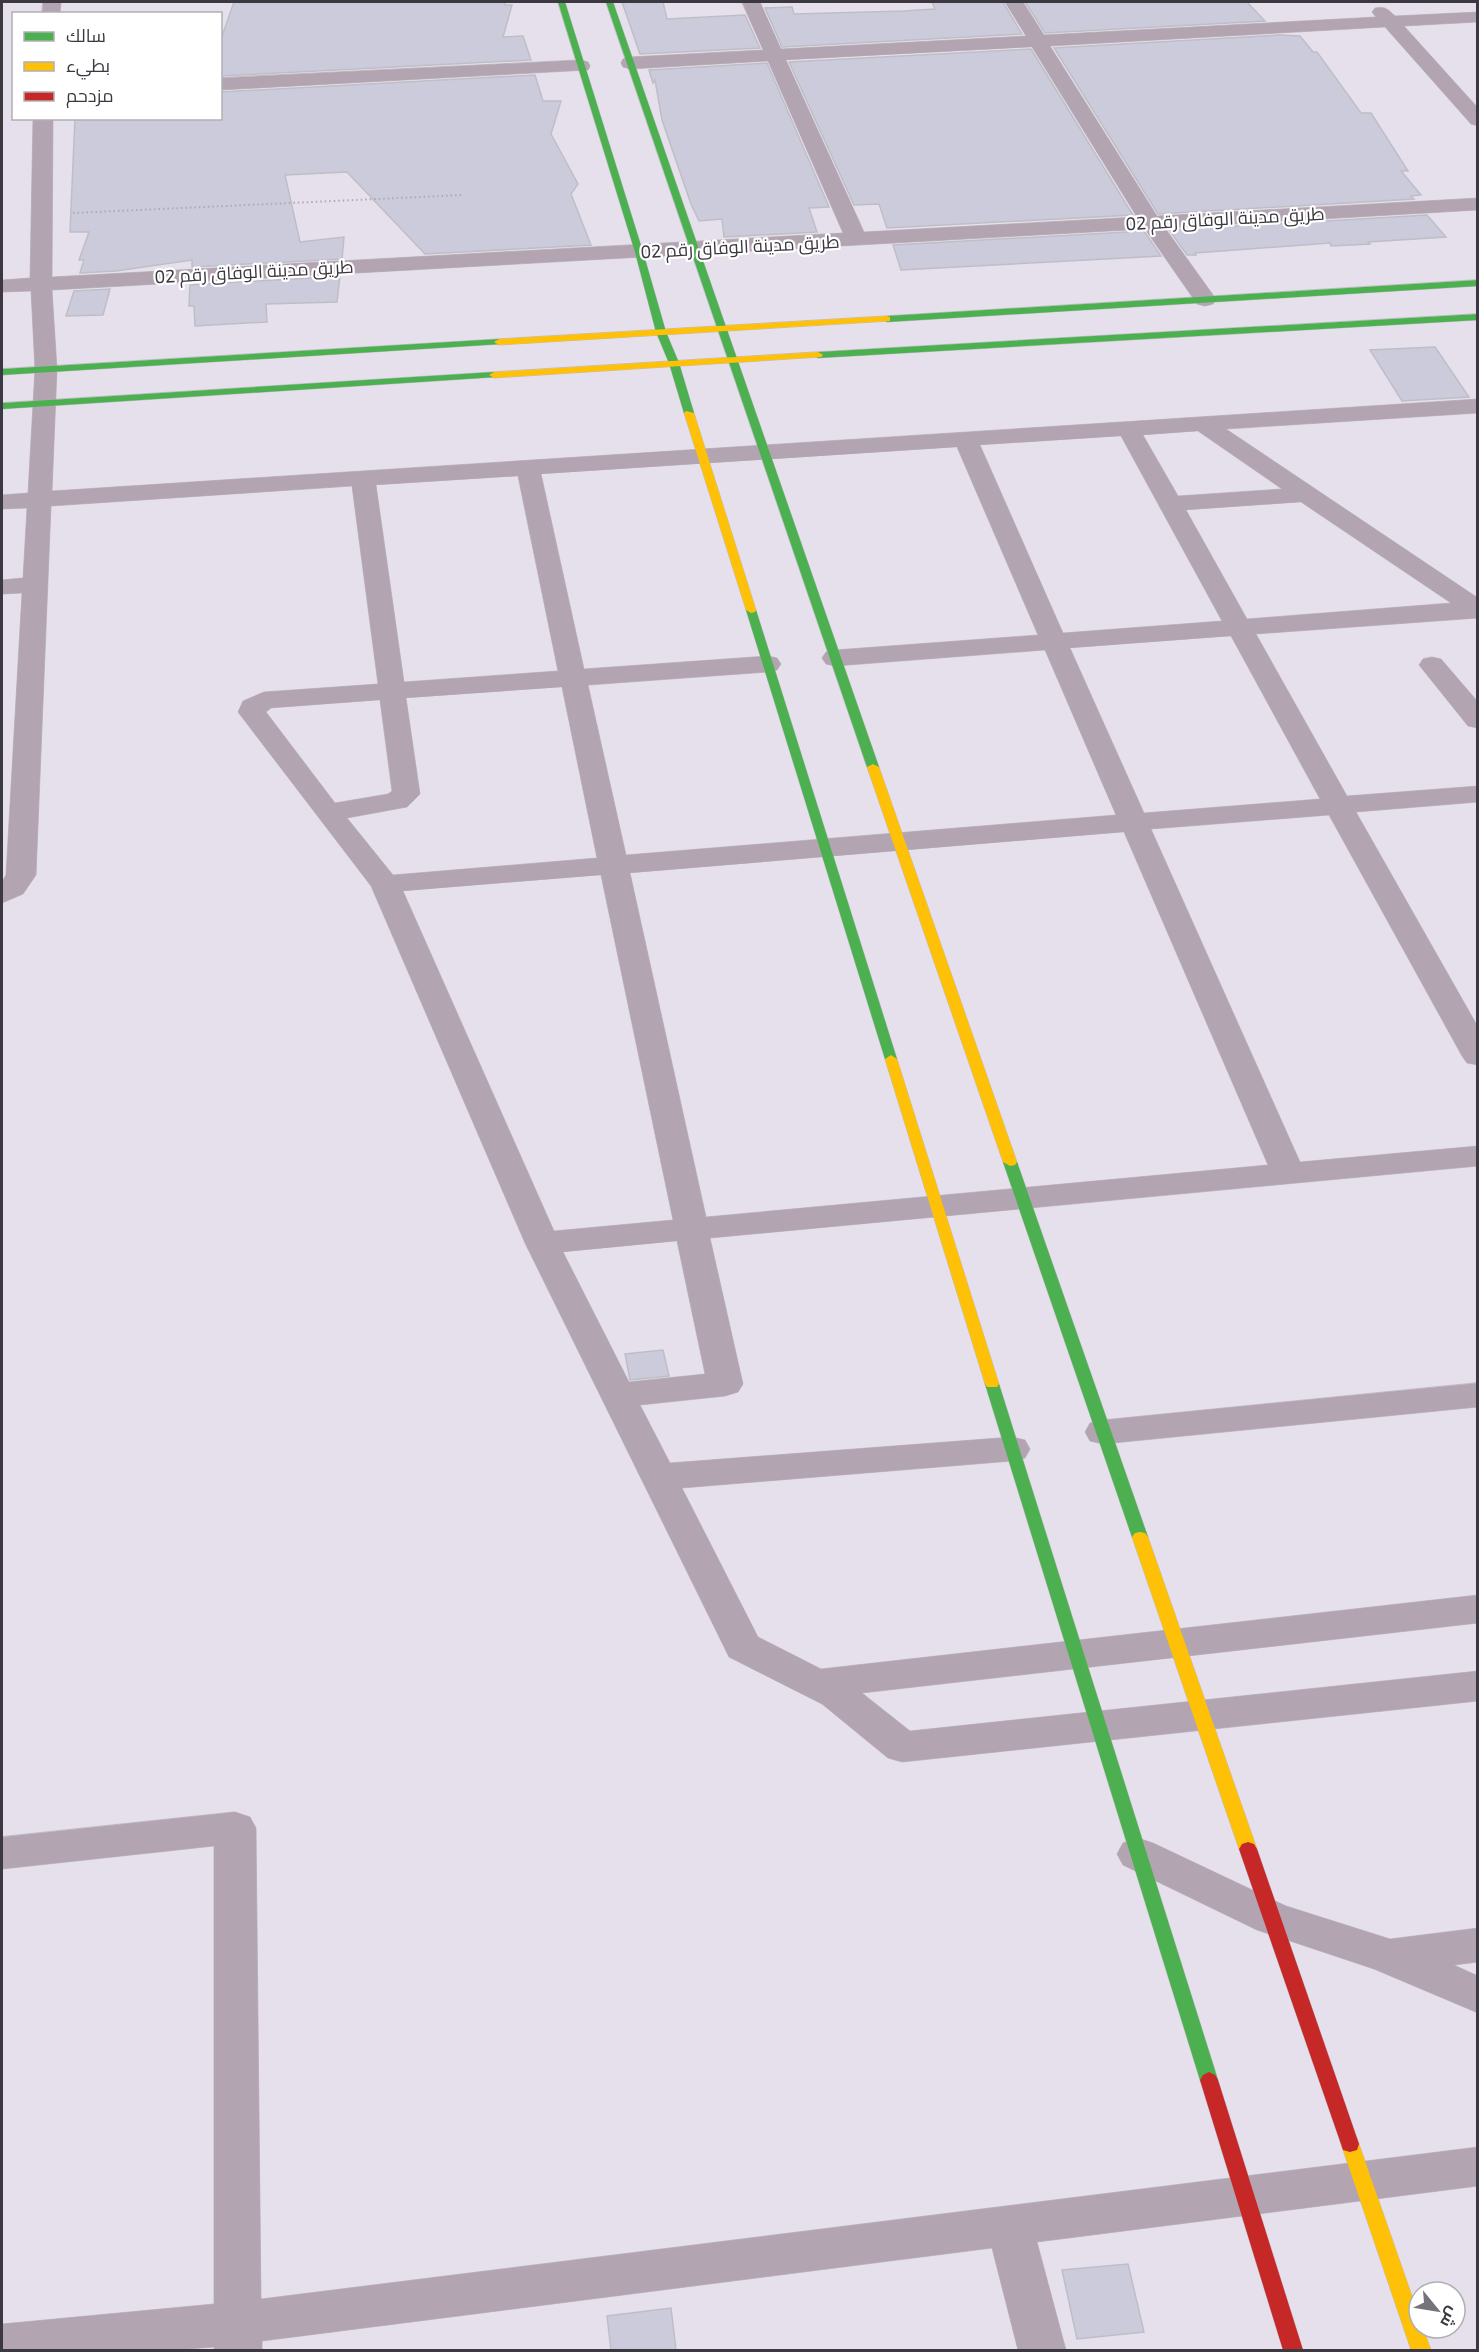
<svg xmlns="http://www.w3.org/2000/svg" width="1479" height="2352" font-family="'Exo 2',Cairo,sans-serif">
<style>
.building{fill:#cbcbdc;stroke:#bfbec6;stroke-width:1.5}
.lines{fill:none;stroke-linecap:round;stroke-linejoin:round}
.street-casing{stroke:#c0bcc4;stroke-width:1}
.fast-casing{stroke:#c0bcc4;stroke-width:1}
.slow-casing{stroke:#c0bcc4;stroke-width:1}
.jam-casing{stroke:#c0bcc4;stroke-width:1}
.path{stroke:#b1a7b1;stroke-width:2;stroke-dasharray:1.5 3;stroke-linecap:butt}
.street{fill:#b3a4b2;fill-rule:evenodd}
.fast{fill:#4caf50;fill-rule:evenodd}
.slow{fill:#ffc107;fill-rule:evenodd}
.jam{fill:#c62828;fill-rule:evenodd}
.labels{text-anchor:middle;stroke-width:4.5;stroke-linejoin:round;paint-order:stroke}
.far-street-label{font-size:18px;fill:#3b383f;stroke:#fff}
</style>
<rect width="100%" height="100%" fill="#e5e0eb"/>
<path class="building" d="M 234,2 L 505,2 L 505,5 L 512,5 L 503,37 L 523,36 L 531,60 L 220,76 L 220,42 Z
M 622,2 L 663,2 L 667,19 L 745,15 L 760,48 L 640,54 Z
M 932,2 L 1003,2 L 1022,34 L 782,47 L 765,8 L 792,7 L 794,14 L 903,11 L 935,9 Z
M 1025,2 L 1247,2 L 1265,21 L 1045,33 Z
M 1279,35 L 1300,36 L 1313,52 L 1317,52 L 1361,113 L 1371,113 L 1408,171 L 1401,171 L 1421,195 L 1411,196 L 1414,199 L 1158,214 L 1054,48 Z
M 1031,49 L 1133,215 L 887,228 L 879,204 L 854,205 L 789,62 Z
M 767,63 L 829,207 L 809,208 L 817,232 L 724,237 L 722,219 L 699,221 L 691,204 L 662,120 L 655,80 L 653,83 L 649,70 Z
M 535,75 L 543,101 L 561,101 L 551,134 L 578,184 L 571,194 L 591,245 L 425,254 L 347,172 L 285,175 L 300,242 L 344,237 L 342,259 L 192,267 L 192,260 L 116,271 L 80,273 L 84,260 L 79,260 L 89,232 L 70,232 L 75,118 L 220,118 L 220,92 Z
M 1427,215 L 1446,237 L 1368,242 L 1370,244 L 1331,246 L 1330,243 L 1195,253 L 1196,255 L 1187,255 L 1169,230 Z
M 1144,231 L 1161,256 L 901,270 L 893,245 Z
M 340,276 L 337,302 L 266,304 L 267,322 L 195,326 L 194,306 L 189,306 L 190,285 Z
M 110,289 L 103,315 L 66,316 L 74,291 Z
M 1435,347 L 1469,397 L 1402,401 L 1370,350 Z
M 663,1350 L 669,1376 L 630,1380 L 625,1354 Z
M 1128,2264 L 1144,2332 L 1077,2339 L 1062,2270 Z
M 671,2308 L 676,2350 L 611,2350 L 607,2316 Z"/>
<g class="lines">
<defs>
<path id="street" d="M 43,2 L 61,2 L 60,14 L 42,14 Z
M 742,2 L 760,2 L 781,49 L 1026,36 L 1005,2 L 1023,2 L 1044,35 L 1376,17 L 1372,12 L 1375,8 C 1385,6 1388,9 1395,16 L 1478,12 L 1478,22 L 1404,26 L 1478,108 L 1478,126 L 1471,124 L 1385,27 L 1050,46 L 1157,216 L 1478,198 L 1478,210 L 1165,228 L 1216,299 L 1213,304 L 1205,306 L 1197,304 L 1145,229 L 52,290 L 57,369 L 52,491 L 1478,399 L 1478,413 L 1226,429 L 1478,598 L 1478,618 L 1256,634 L 1347,796 L 1478,786 L 1478,802 L 1356,812 L 1478,1027 L 1478,1065 L 1467,1063 L 1462,1056 L 1329,815 L 1151,829 L 1300,1162 L 1478,1146 L 1478,1166 L 710,1238 L 743,1384 L 738,1392 L 725,1396 L 640,1405 L 670,1463 L 1012,1437 L 1025,1440 L 1030,1449 L 1025,1458 L 1012,1461 L 682,1488 L 758,1637 L 821,1669 L 1478,1595 L 1478,1623 L 862,1693 L 910,1731 L 1478,1671 L 1478,1701 L 902,1762 L 888,1758 L 822,1704 L 729,1657 L 525,1243 L 371,886 L 238,712 L 243,701 L 264,692 L 378,684 L 352,486 L 51,506 L 36,875 L 23,894 L 2,903 L 2,882 L 6,875 L 22,593 L 2,594 L 2,580 L 23,578 L 27,508 L 2,509 L 2,495 L 28,493 L 35,369 L 31,291 L 2,292 L 2,280 L 30,278 L 33,118 L 53,118 L 52,277 L 843,233 L 768,61 L 630,69 L 623,67 L 621,63 L 623,59 L 630,57 L 763,50 ZM 1032,47 L 1137,217 L 864,232 L 786,60 ZM 1198,431 L 1282,489 L 1178,496 L 1143,435 ZM 1121,436 L 1222,621 L 1063,633 L 980,445 ZM 957,447 L 1038,635 L 835,650 L 826,652 L 822,658 L 826,664 L 835,666 L 1045,650 L 1116,815 L 626,855 L 588,685 L 768,672 L 777,670 L 781,664 L 777,658 L 768,656 L 584,669 L 541,474 ZM 518,476 L 558,671 L 404,682 L 376,485 ZM 1301,502 L 1451,603 L 1247,619 L 1186,510 ZM 1231,636 L 1320,799 L 1144,813 L 1070,648 ZM 562,687 L 597,858 L 393,875 L 347,818 L 407,807 L 420,794 L 406,698 ZM 380,700 L 392,791 L 388,794 L 335,803 L 266,712 L 271,708 ZM 1124,832 L 1268,1165 L 706,1217 L 630,873 ZM 601,875 L 673,1220 L 554,1231 L 403,891 ZM 677,1241 L 705,1374 L 629,1382 L 563,1252 Z
M 581,60 L 588,62 L 590,66 L 588,70 L 220,90 L 220,78 Z
M 1432,657 L 1441,659 L 1478,702 L 1478,728 L 1468,726 L 1419,665 L 1423,659 Z
M 1478,1383 L 1478,1407 L 1103,1444 L 1090,1441 L 1085,1432 L 1090,1423 L 1103,1420 Z
M 235,1812 L 250,1817 L 256,1828 L 261,2299 L 1478,2147 L 1478,2186 L 1037,2242 L 1066,2350 L 1018,2350 L 992,2248 L 262,2341 L 262,2350 L 214,2350 L 214,2347 L 175,2350 L 2,2350 L 2,2324 L 214,2304 L 214,1846 L 2,1869 L 2,1837 Z
M 1138,1838 L 1153,1843 L 1286,1906 L 1390,1939 L 1478,1928 L 1478,1962 L 1454,1965 L 1478,1976 L 1478,2013 L 1374,1969 L 1257,1930 L 1123,1865 L 1117,1854 L 1123,1843 Z"/>
<path id="fast" d="M 558,2 L 565,2 L 643,252 L 666,332 L 679,363 L 694,413 L 692,415 L 684,413 L 669,363 L 656,332 L 635,252 Z
M 606,2 L 613,2 L 879,767 L 877,769 L 869,769 L 867,767 Z
M 1478,280 L 1478,286 L 887,322 L 883,319 L 887,316 Z
M 1478,314 L 1478,320 L 818,358 L 813,355 L 818,352 Z
M 499,339 L 502,340 L 502,344 L 2,375 L 2,369 Z
M 494,372 L 497,373 L 497,377 L 2,409 L 2,403 Z
M 751,607 L 756,610 L 897,1059 L 896,1062 L 891,1063 L 885,1059 L 746,610 Z
M 1010,1158 L 1017,1162 L 1148,1537 L 1145,1541 L 1135,1541 L 1132,1537 L 1003,1162 Z
M 992,1379 L 999,1384 L 1218,2080 L 1215,2085 L 1209,2088 L 1203,2085 L 1200,2080 L 985,1384 Z"/>
<path id="slow" d="M 887,316 L 890,317 L 890,321 L 499,345 L 494,342 L 499,339 Z
M 818,352 L 823,355 L 821,357 L 494,378 L 489,375 L 494,372 Z
M 686,411 L 694,413 L 756,610 L 755,612 L 751,613 L 746,610 L 684,413 Z
M 873,764 L 879,767 L 1017,1162 L 1015,1165 L 1010,1166 L 1003,1162 L 867,767 Z
M 891,1055 L 897,1059 L 999,1384 L 997,1387 L 987,1387 L 985,1384 L 885,1059 Z
M 1140,1532 L 1145,1533 L 1148,1537 L 1257,1849 L 1254,1854 L 1248,1856 L 1242,1854 L 1239,1849 L 1132,1537 L 1135,1533 Z
M 1350,2136 L 1357,2138 L 1359,2144 L 1419,2316 L 1419,2328 L 1423,2328 L 1431,2350 L 1411,2350 L 1341,2144 L 1343,2138 Z"/>
<path id="jam" d="M 1248,1842 L 1254,1844 L 1257,1849 L 1359,2144 L 1357,2150 L 1350,2152 L 1343,2150 L 1341,2144 L 1239,1849 L 1242,1844 Z
M 1209,2072 L 1215,2075 L 1218,2080 L 1303,2350 L 1283,2350 L 1200,2080 L 1203,2075 Z"/>
</defs>
<use href="#street" class="street-casing"/>
<use href="#fast" class="fast-casing"/>
<use href="#slow" class="slow-casing"/>
<use href="#jam" class="jam-casing"/>
<path class="path" d="M 73,213 L 463,195"/>
<use href="#street" class="street"/>
<use href="#fast" class="fast"/>
<use href="#slow" class="slow"/>
<use href="#jam" class="jam"/>
</g>
<g class="labels">
<g class="far-street-label">
<text transform="translate(1225 219) rotate(-3)" y="6">طريق مدينة الوفاق رقم 02</text>
<text transform="translate(740 247) rotate(-3)" y="6">طريق مدينة الوفاق رقم 02</text>
<text transform="translate(254 272) rotate(-3)" y="6">طريق مدينة الوفاق رقم 02</text>
</g>
</g>
<rect width="1479" height="2352" fill="none" stroke="#3b383f" stroke-width="6"/>
<rect x="12" y="12" width="210" height="108" fill="#ffffff" stroke="#b1afb2" stroke-width="1.5"/>
<rect x="24" y="32" width="30" height="9" fill="#4caf50" stroke="#b1afb2" stroke-width="1.5"/>
<text x="66" y="42" font-size="18" fill="#3b383f">سالك</text>
<rect x="24" y="62" width="30" height="9" fill="#ffc107" stroke="#b1afb2" stroke-width="1.5"/>
<text x="66" y="72" font-size="18" fill="#3b383f">بطيء</text>
<rect x="24" y="92" width="30" height="9" fill="#c62828" stroke="#b1afb2" stroke-width="1.5"/>
<text x="66" y="102" font-size="18" fill="#3b383f">مزدحم</text>
<g transform="translate(1437 2310) rotate(120)"><circle r="28" fill="#ffffff" stroke="#b1afb2" stroke-width="1.5"/>
<path d="M0-4.5L10 22L0 15L-10 22Z" fill="#76737b"/>
<text y="-9" font-size="16" font-weight="bold" text-anchor="middle" fill="#3b383f">ش</text>
</g>
</svg>
